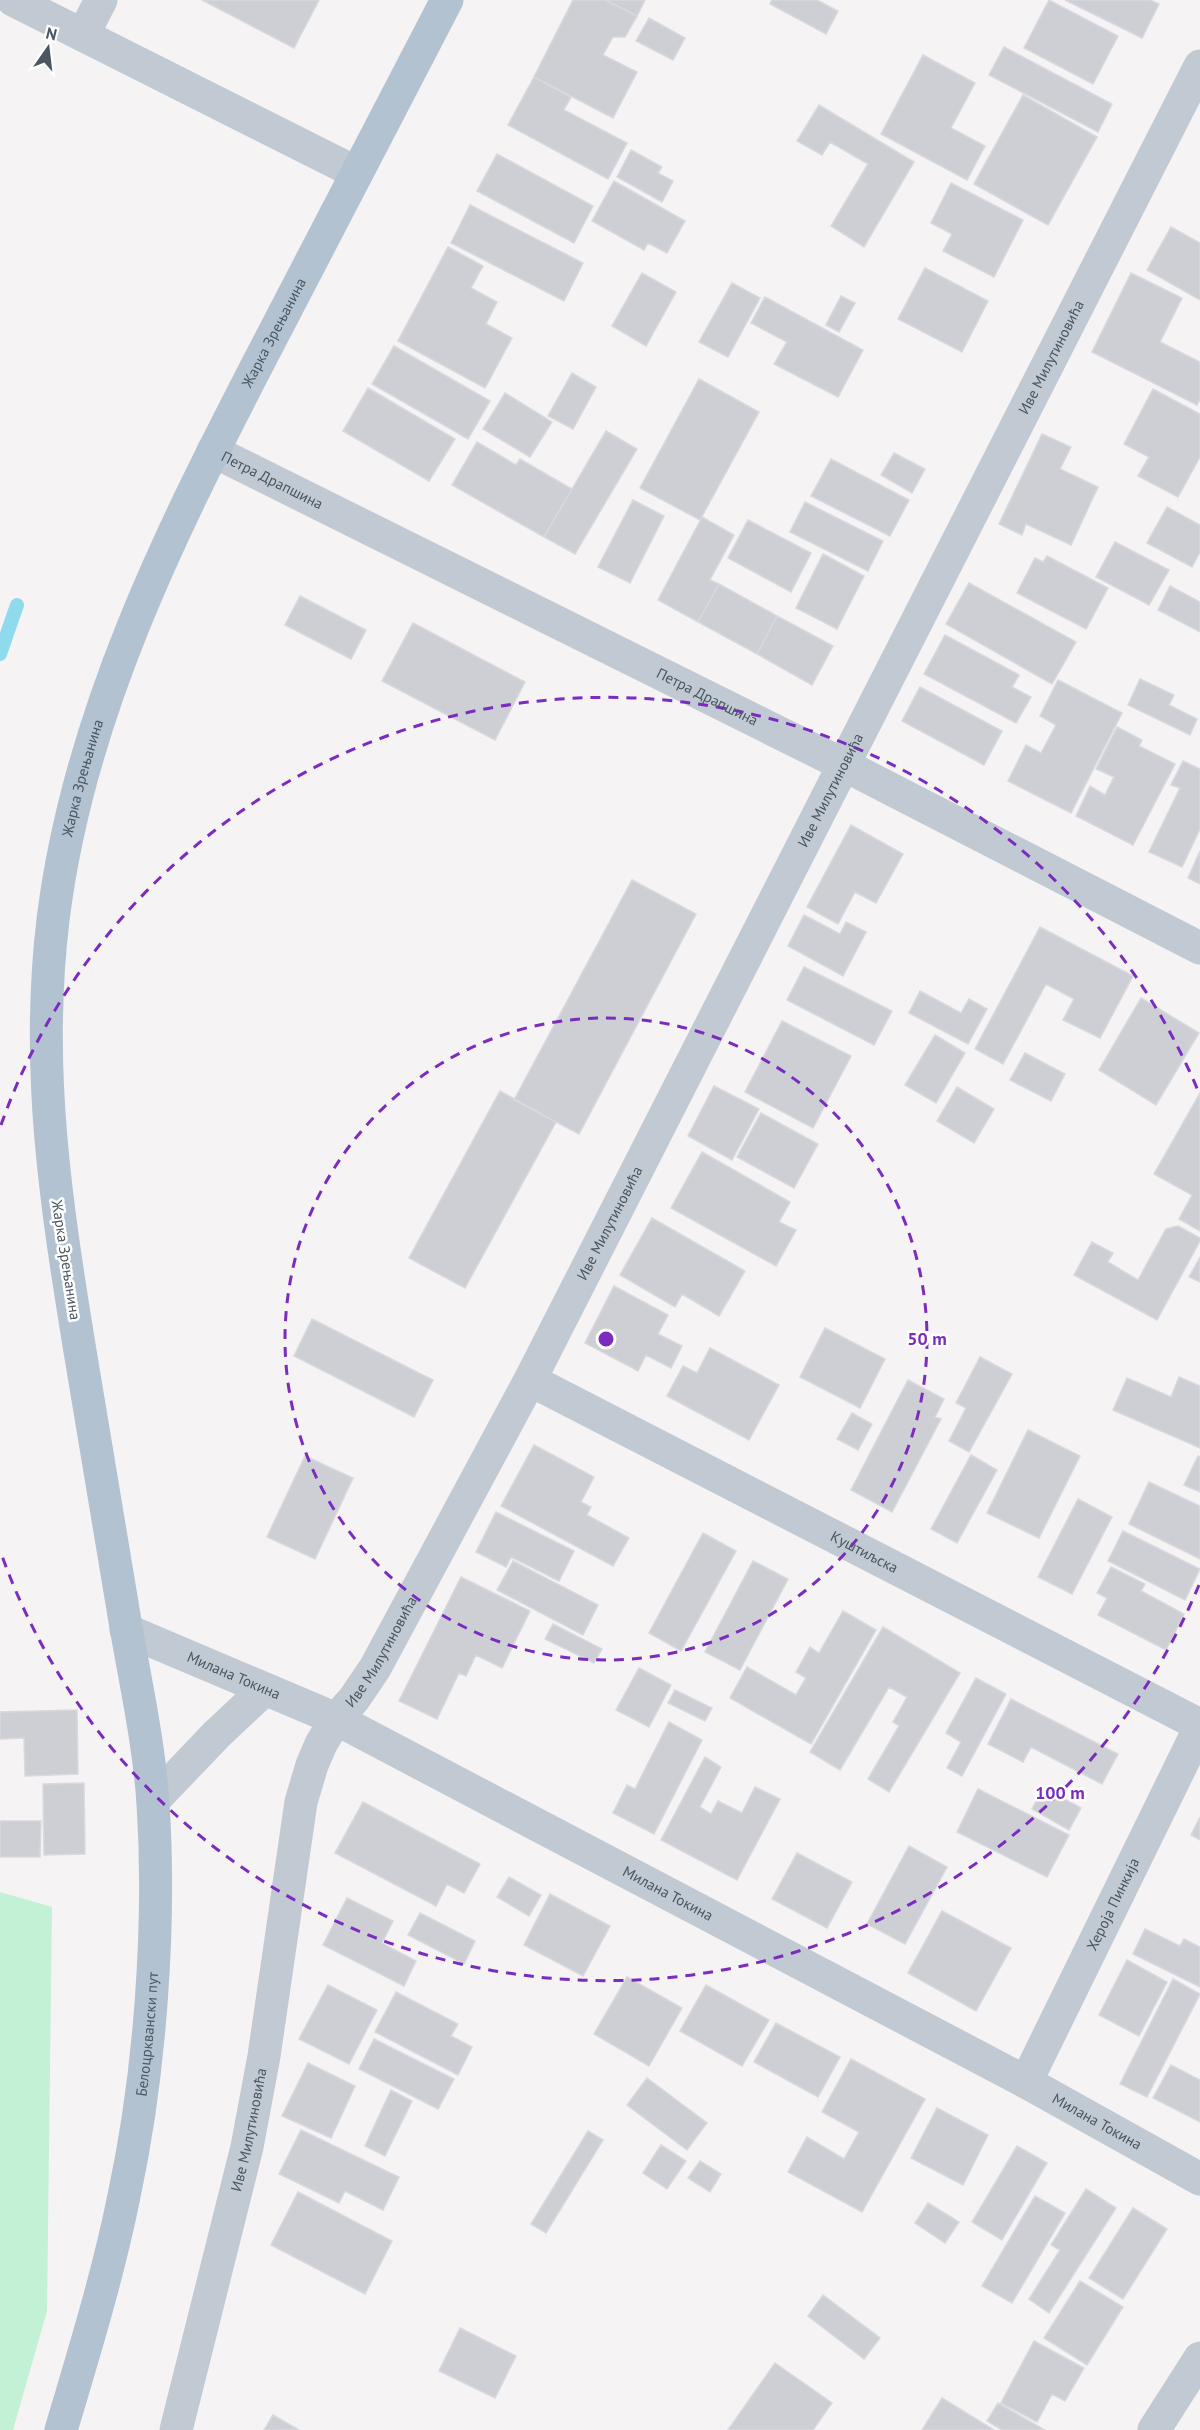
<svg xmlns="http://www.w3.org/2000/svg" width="1200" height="2430" font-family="'PT Sans',sans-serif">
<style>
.green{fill:#c3f1d5}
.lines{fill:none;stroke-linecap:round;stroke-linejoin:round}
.stream{stroke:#90daee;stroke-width:14}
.building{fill:#cdcfd5;stroke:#d7d9de;stroke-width:1.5}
.minor{stroke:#c1cad2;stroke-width:33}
.major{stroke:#b3c2d1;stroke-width:33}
.ring{fill:none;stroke:#7b2cbf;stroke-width:3;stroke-dasharray:10 8}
.labels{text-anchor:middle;stroke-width:5;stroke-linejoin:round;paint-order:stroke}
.street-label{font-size:15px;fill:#4a5661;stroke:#fff}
.centre{fill:#7b2cbf;stroke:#fff;stroke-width:3}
.ring-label{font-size:18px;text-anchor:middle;font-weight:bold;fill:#7b2cbf;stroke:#fff;stroke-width:5;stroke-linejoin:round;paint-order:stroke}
</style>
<rect width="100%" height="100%" fill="#f5f3f3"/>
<path class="green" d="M 0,1892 L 52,1907 L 47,2311 L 13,2430 L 0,2430 Z"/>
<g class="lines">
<path class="stream" d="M 0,654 L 17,605"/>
</g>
<path class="building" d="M 202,0 L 319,0 L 294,48 Z
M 573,0 L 605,0 L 637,16 L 625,37 L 613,37 L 603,55 L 637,72 L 613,118 L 534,77 Z
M 605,0 L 645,0 L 637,16 Z
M 772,0 L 817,0 L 838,11 L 826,34 L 770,4 Z
M 1049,0 L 1118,36 L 1093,84 L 1024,48 Z
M 1065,0 L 1150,0 L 1159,4 L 1142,38 Z
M 649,18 L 685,38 L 673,60 L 636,41 Z
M 1004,47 L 1112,104 L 1098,132 L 989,75 Z
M 923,55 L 975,83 L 951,128 L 985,146 L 967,180 L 881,134 Z
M 534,77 L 571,97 L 564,110 L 627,143 L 608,179 L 508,125 Z
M 1023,95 L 1097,137 L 1048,225 L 974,184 Z
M 819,105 L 914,162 L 864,247 L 831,226 L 868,164 L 830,142 L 822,155 L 797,141 Z
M 631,150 L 662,167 L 658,173 L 673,181 L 662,202 L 617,177 Z
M 497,154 L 593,206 L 574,243 L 477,191 Z
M 614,181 L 685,221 L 667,253 L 648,243 L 644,250 L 592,221 Z
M 951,183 L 1023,220 L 994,277 L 943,251 L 952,234 L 931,223 Z
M 470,205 L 583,263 L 564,301 L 451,243 Z
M 1171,227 L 1200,243 L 1200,300 L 1147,270 Z
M 448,247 L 483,266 L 471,288 L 497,302 L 486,324 L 512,338 L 485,388 L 398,341 Z
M 925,268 L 988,301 L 962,352 L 898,319 Z
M 642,273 L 676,292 L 646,346 L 612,326 Z
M 1131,273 L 1182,298 L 1160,342 L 1200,362 L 1200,399 L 1197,405 L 1092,352 Z
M 732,283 L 760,298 L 728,357 L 699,342 Z
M 841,296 L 855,303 L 839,332 L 826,325 Z
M 765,297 L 863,350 L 838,397 L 774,364 L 787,342 L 751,323 Z
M 394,346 L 490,401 L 468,439 L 372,384 Z
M 572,373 L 596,387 L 573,429 L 548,416 Z
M 699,379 L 759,412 L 700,520 L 640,488 Z
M 368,388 L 455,439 L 429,481 L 343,431 Z
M 1153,389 L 1200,414 L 1200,457 L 1178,497 L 1138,476 L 1149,457 L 1124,444 Z
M 505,393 L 552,422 L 530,457 L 483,429 Z
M 606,431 L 637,449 L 575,554 L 544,537 Z
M 1042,434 L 1071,447 L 1060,469 L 1098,487 L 1071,545 L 1026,524 L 1022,535 L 999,524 Z
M 477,442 L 516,465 L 520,459 L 572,489 L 544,537 L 452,485 Z
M 894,453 L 925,469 L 912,493 L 881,475 Z
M 831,459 L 909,500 L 890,536 L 811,496 Z
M 633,500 L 664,516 L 630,583 L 598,567 Z
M 805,502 L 883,541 L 868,571 L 790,532 Z
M 1167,507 L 1200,525 L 1200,552 L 1192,567 L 1147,543 Z
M 702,517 L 734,535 L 710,580 L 719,584 L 698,622 L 658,600 Z
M 748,520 L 811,553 L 791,592 L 728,558 Z
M 1115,542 L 1169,570 L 1149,605 L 1096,577 Z
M 823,554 L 864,576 L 837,629 L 796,608 Z
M 1047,556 L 1108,588 L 1086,629 L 1017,593 L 1035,558 L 1043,562 Z
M 969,583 L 1076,642 L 1052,684 L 946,624 Z
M 719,584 L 777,616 L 757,654 L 698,622 Z
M 1170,586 L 1200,602 L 1200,632 L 1158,610 Z
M 300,596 L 366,630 L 351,659 L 285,625 Z
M 777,616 L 833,646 L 812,685 L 757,654 Z
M 413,623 L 525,682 L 495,740 L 382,681 Z
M 945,635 L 1019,675 L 1012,687 L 1031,697 L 1016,723 L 924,674 Z
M 1140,679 L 1174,695 L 1169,705 L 1197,719 L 1190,735 L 1128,705 Z
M 1058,680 L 1122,713 L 1071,813 L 1008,781 L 1026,745 L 1041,753 L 1056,725 L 1040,716 Z
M 920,687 L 1002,731 L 984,765 L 902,721 Z
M 1117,727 L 1142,740 L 1139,746 L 1175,764 L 1133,845 L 1076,816 L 1090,786 L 1105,795 L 1114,777 L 1096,769 Z
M 1183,761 L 1200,769 L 1200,829 L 1182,867 L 1149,852 L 1180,788 L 1171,785 Z
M 851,825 L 903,854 L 876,903 L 855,892 L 838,924 L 807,907 Z
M 1200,851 L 1200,884 L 1188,878 Z
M 632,880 L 696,914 L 579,1134 L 514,1100 Z
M 804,915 L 840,934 L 846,922 L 866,932 L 843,976 L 788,946 Z
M 1040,927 L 1133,976 L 1100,1038 L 1063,1020 L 1074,999 L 1046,984 L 1003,1064 L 975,1049 Z
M 804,967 L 892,1011 L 874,1045 L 787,1000 Z
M 920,991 L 961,1013 L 969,999 L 987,1009 L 968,1044 L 909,1013 Z
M 1141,998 L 1199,1033 L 1156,1105 L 1099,1070 Z
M 782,1021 L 851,1056 L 813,1128 L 745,1092 Z
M 935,1035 L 965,1053 L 936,1103 L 905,1085 Z
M 1025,1053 L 1065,1074 L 1051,1101 L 1010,1080 Z
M 714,1086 L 759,1109 L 732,1160 L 688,1136 Z
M 957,1087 L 994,1109 L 974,1143 L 937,1121 Z
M 500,1091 L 556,1122 L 465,1288 L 409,1258 Z
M 1200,1093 L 1200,1231 L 1179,1219 L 1192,1195 L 1154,1174 Z
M 761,1113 L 818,1144 L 794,1188 L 737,1157 Z
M 702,1152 L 790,1202 L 779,1222 L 796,1230 L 776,1266 L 671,1208 Z
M 652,1218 L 745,1271 L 719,1316 L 682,1294 L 675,1307 L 620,1275 Z
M 1178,1226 L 1200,1238 L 1200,1241 L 1157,1320 L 1074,1275 L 1092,1242 L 1113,1253 L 1108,1262 L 1138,1280 L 1166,1229 Z
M 1200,1257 L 1200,1282 L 1189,1277 Z
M 614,1286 L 668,1315 L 658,1334 L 682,1346 L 671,1368 L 646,1355 L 638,1371 L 585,1343 Z
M 312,1319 L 433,1380 L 414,1417 L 294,1356 Z
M 825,1328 L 885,1359 L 860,1408 L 800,1377 Z
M 710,1348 L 779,1385 L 749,1440 L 667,1396 L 683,1366 L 697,1373 Z
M 980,1357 L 1012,1374 L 969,1452 L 949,1441 L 966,1408 L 956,1403 Z
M 1179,1377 L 1200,1386 L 1200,1448 L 1113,1410 L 1127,1378 L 1171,1397 Z
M 908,1380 L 944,1399 L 935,1417 L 941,1419 L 892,1512 L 851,1490 Z
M 852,1413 L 872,1424 L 858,1450 L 837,1439 Z
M 1028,1430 L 1080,1456 L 1039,1538 L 987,1513 Z
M 534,1445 L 594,1477 L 581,1502 L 591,1507 L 587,1515 L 629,1538 L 613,1566 L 501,1506 Z
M 971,1455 L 997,1470 L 957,1543 L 931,1529 Z
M 305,1456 L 353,1478 L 315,1559 L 267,1537 Z
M 1198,1456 L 1200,1457 L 1200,1492 L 1184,1485 Z
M 1149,1482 L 1200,1506 L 1200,1559 L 1129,1524 Z
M 1078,1499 L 1112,1517 L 1072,1594 L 1038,1577 Z
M 496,1512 L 574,1551 L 559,1581 L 511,1557 L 506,1567 L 476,1552 Z
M 1123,1531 L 1200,1569 L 1185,1600 L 1108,1561 Z
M 703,1533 L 736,1551 L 681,1651 L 649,1633 Z
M 513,1561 L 598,1605 L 583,1635 L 497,1590 Z
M 753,1561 L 788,1579 L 740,1670 L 705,1652 Z
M 1111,1567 L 1145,1584 L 1141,1591 L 1184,1614 L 1166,1650 L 1098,1615 L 1107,1598 L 1097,1593 Z
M 461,1577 L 530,1611 L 502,1668 L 476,1655 L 466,1676 L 459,1673 L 437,1719 L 399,1701 Z
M 843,1611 L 876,1630 L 811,1744 L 730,1698 L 747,1667 L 796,1695 L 806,1678 L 796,1672 L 810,1647 L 819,1653 Z
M 553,1624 L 602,1649 L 594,1663 L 545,1639 Z
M 883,1627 L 960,1673 L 889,1792 L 868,1779 L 899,1726 L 893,1722 L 907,1697 L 889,1687 L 840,1770 L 810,1752 Z
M 639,1668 L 671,1685 L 649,1727 L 616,1710 Z
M 976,1678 L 1006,1694 L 962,1776 L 947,1768 L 961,1742 L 946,1733 Z
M 675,1690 L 712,1708 L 705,1721 L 668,1703 Z
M 1011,1699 L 1118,1754 L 1102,1784 L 1031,1747 L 1023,1762 L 988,1744 Z
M 77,1710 L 78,1774 L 25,1776 L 24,1738 L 0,1739 L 0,1712 Z
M 669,1722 L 702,1740 L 654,1834 L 613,1813 L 627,1785 L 635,1789 Z
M 705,1757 L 721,1767 L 700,1807 L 711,1814 L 718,1801 L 742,1813 L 755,1787 L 780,1799 L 737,1880 L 661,1840 Z
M 84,1783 L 85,1854 L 44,1855 L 43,1784 Z
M 1043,1787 L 1081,1808 L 1069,1830 L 1032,1809 Z
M 978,1789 L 1069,1835 L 1047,1877 L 957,1832 Z
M 363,1802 L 480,1864 L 464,1893 L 447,1884 L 436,1906 L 335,1853 Z
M 1200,1817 L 1200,1840 L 1191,1835 Z
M 0,1821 L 41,1821 L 40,1857 L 0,1857 Z
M 909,1846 L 947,1867 L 905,1944 L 867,1924 Z
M 797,1853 L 852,1882 L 827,1928 L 772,1899 Z
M 509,1877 L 541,1895 L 529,1916 L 497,1897 Z
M 550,1894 L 610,1926 L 583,1976 L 524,1945 Z
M 347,1898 L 393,1921 L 382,1943 L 416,1961 L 404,1986 L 323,1945 Z
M 942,1911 L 1011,1948 L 976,2011 L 908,1973 Z
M 420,1913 L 475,1941 L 464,1964 L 408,1935 Z
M 1145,1929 L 1180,1946 L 1184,1939 L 1200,1947 L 1200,1987 L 1133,1954 Z
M 1127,1960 L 1167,1982 L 1139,2036 L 1099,2015 Z
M 627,1977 L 682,2008 L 649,2066 L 594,2034 Z
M 1173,1979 L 1200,1994 L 1147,2097 L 1120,2084 Z
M 328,1985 L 377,2010 L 349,2064 L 299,2039 Z
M 706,1985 L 769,2020 L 742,2066 L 680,2031 Z
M 396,1992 L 458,2024 L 451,2036 L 472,2047 L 458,2075 L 375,2032 Z
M 776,2023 L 840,2057 L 818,2097 L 754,2062 Z
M 374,2039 L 454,2079 L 438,2109 L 359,2069 Z
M 851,2059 L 925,2099 L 862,2212 L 788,2172 L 807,2137 L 844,2159 L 859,2132 L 822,2112 Z
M 308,2063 L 355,2086 L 331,2138 L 282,2116 Z
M 1171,2065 L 1200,2080 L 1200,2122 L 1153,2098 Z
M 647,2078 L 707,2123 L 687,2150 L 627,2105 Z
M 391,2090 L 412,2101 L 385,2156 L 365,2146 Z
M 937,2108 L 988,2135 L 963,2185 L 911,2158 Z
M 301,2130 L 399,2177 L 383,2210 L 345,2191 L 339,2203 L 279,2174 Z
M 588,2131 L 603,2140 L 546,2233 L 531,2224 Z
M 661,2145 L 686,2161 L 667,2189 L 643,2173 Z
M 1017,2146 L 1047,2163 L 1002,2240 L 972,2222 Z
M 700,2161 L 721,2174 L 710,2192 L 688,2178 Z
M 1086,2189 L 1116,2208 L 1049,2313 L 1029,2299 L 1060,2250 L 1051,2245 Z
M 298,2192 L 392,2241 L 365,2294 L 271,2245 Z
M 1035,2196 L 1065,2213 L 1012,2303 L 982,2286 Z
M 928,2203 L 959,2222 L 945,2243 L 915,2223 Z
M 1133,2208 L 1167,2229 L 1123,2299 L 1089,2278 Z
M 1080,2281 L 1123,2307 L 1087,2365 L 1044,2338 Z
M 823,2295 L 880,2338 L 864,2359 L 808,2316 Z
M 460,2328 L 516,2356 L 495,2398 L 439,2371 Z
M 1034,2341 L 1084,2368 L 1065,2401 L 1052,2394 L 1037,2422 L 1001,2403 Z
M 775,2363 L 832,2403 L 813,2430 L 728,2430 Z
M 942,2398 L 994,2430 L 922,2430 Z
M 998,2403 L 1045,2430 L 1002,2430 L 987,2421 Z
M 273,2415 L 299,2430 L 264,2430 Z"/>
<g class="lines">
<g class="minor">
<path d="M 13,0 L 357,173"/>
<path d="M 83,35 L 101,0"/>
<path id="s1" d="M 213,451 L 844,765 L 1200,948"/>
<path id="s2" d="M 530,1380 L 1200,1725"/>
<path id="s3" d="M 126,1630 L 336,1719 L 1026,2082 L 1200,2179"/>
<path d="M 153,1801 L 217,1734 L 265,1689"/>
<path id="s4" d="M 1026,2082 L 1200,1727"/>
<path id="s5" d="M 176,2430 L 247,2147 L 264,2056 L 301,1802 L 312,1765 L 321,1744 L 336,1719 L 354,1699 L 375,1668 L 530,1380 L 1200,66"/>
<path d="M 1154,2430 L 1200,2358"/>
</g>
<path class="major" id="s6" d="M 61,2430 C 84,2353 108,2275 124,2196 C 150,2075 161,1927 153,1803 C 149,1744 136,1685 126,1627 C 110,1535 95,1443 80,1351 C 56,1204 35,1069 53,920 C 78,716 171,531 265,350 C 326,234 386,117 447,0"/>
</g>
<g class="ring">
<circle cx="606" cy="1339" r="321"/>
<path d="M1199 1585A642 642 0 0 1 1 1553M1 1125A642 642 0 0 1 1199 1093"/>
</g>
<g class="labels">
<g class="street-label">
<text dy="5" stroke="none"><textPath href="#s6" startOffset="2160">Жарка Зрењанина</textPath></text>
<text dy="5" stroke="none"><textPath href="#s5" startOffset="2271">Иве Милутиновића</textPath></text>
<text dy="5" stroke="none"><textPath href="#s1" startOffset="66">Петра Драпшина</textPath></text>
<text dy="5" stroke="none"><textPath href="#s1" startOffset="552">Петра Драпшина</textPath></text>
<text dy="5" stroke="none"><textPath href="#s6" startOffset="1674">Жарка Зрењанина</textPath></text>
<text dy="5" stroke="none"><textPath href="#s5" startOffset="1785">Иве Милутиновића</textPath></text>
<text dy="5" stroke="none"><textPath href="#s5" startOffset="1299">Иве Милутиновића</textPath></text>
<text transform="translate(66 1260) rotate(81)" y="5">Жарка Зрењанина</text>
<text dy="5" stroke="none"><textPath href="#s2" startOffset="376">Куштиљска</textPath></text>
<text dy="5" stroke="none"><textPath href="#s5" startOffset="813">Иве Милутиновића</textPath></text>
<text dy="5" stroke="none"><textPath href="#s3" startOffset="117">Милана Токина</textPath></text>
<text dy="5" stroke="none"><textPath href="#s3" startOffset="603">Милана Токина</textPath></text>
<text dy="5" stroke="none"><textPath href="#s4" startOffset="198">Хероја Пинкија</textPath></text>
<text dy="5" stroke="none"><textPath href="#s6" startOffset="406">Белоцрквански пут</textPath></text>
<text dy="5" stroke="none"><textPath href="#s3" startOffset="1089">Милана Токина</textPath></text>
<text dy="5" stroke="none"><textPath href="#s5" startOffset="309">Иве Милутиновића</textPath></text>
</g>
</g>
<circle cx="606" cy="1339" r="9" class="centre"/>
<g class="ring-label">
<text x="927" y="1345">50 m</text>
<text x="1060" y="1799">100 m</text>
</g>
<g transform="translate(48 48) rotate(14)" stroke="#ffffff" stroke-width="4.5" paint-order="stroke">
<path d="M0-4.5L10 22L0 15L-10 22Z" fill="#4a5661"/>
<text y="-9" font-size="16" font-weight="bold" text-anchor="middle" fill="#4a5661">N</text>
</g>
</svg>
